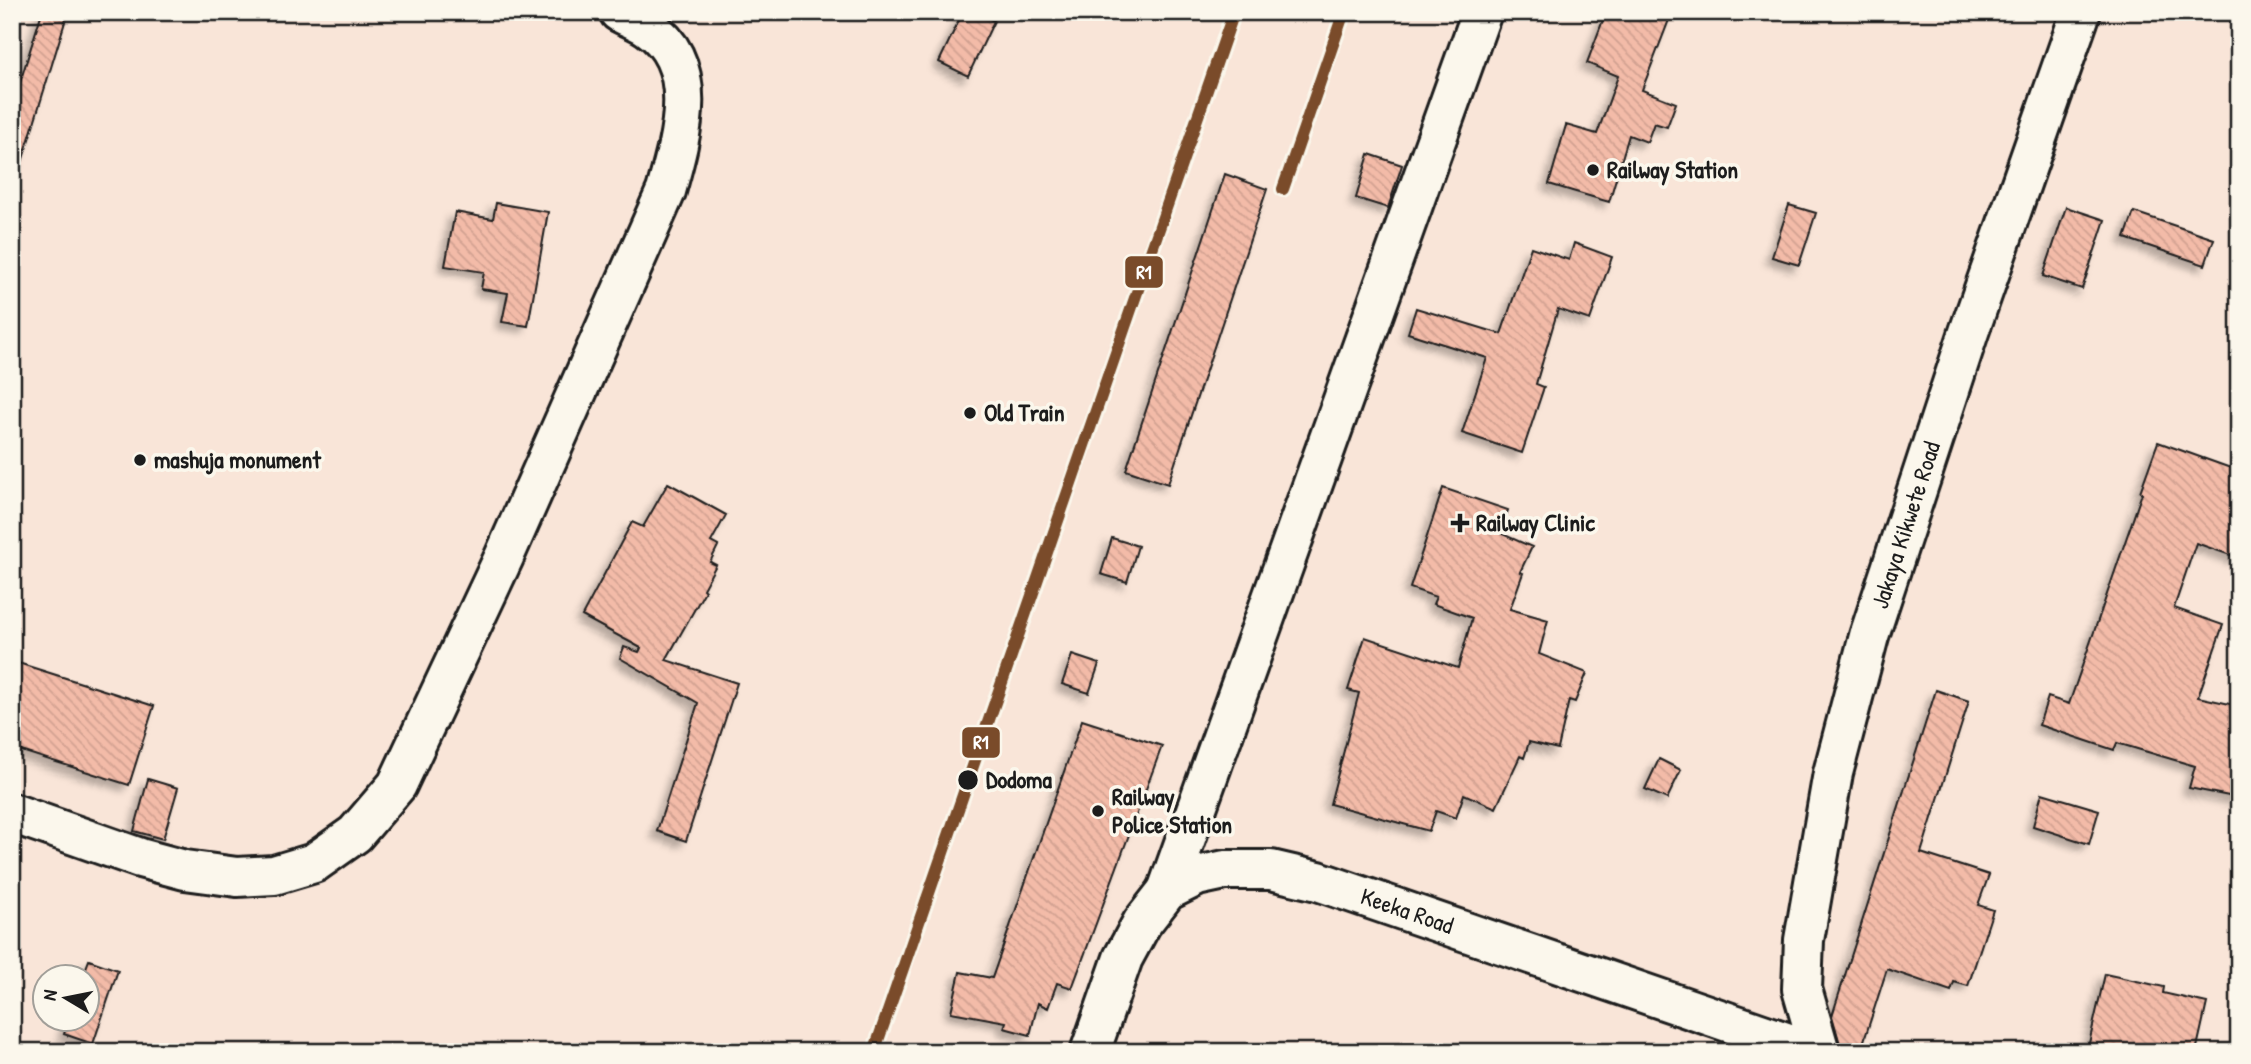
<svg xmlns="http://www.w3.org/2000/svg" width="2251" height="1064" font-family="'Patrick Hand',sans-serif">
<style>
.building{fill:url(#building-back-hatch);stroke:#1c1c1c;stroke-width:2;filter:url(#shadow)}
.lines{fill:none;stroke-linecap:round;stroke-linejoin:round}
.street-casing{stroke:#1c1c1c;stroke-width:44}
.secondary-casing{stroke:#1c1c1c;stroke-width:44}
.street{stroke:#fbf7ec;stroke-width:38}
.secondary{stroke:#fbf7ec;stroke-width:38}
.rail-1-casing{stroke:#fbf7ec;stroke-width:18}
.rail-1{stroke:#7a4b2a;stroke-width:12}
.poi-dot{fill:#1c1c1c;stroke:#fbf7ec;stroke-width:2.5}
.labels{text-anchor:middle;stroke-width:7;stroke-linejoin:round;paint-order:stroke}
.poi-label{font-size:24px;font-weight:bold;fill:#1c1c1c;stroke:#fbf7ec;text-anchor:start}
.street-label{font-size:24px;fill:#1c1c1c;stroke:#fbf7ec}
.stop-label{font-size:24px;font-weight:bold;fill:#1c1c1c;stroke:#fbf7ec;text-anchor:start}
.line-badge{stroke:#fbf7ec;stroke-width:2.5}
.badge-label{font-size:19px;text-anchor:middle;font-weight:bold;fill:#fff}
</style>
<defs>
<pattern id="building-back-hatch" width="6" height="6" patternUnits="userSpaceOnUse" patternTransform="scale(1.75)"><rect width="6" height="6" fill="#f3bba8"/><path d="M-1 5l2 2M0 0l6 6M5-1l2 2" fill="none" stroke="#d0a090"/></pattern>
<filter id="shadow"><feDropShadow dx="-6" dy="6" stdDeviation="3.5" flood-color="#0004"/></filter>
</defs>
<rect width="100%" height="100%" fill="#f9e5d8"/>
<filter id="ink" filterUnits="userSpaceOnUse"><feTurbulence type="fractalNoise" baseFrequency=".0143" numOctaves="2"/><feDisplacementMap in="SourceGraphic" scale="14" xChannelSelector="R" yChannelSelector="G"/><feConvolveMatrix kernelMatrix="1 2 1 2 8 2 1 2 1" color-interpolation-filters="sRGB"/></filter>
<g filter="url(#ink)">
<path class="building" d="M 42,12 L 68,12 L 19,172 L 12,171 L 12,108 Z
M 963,12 L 975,12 L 994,21 L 968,76 L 939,62 Z
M 1606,12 L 1672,12 L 1642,90 L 1676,103 L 1667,127 L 1654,123 L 1647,142 L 1629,135 L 1609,202 L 1549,184 L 1566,125 L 1597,134 L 1618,76 L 1587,63 Z
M 1369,154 L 1402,165 L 1388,208 L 1356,198 Z
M 1225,174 L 1267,189 L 1168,484 L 1126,470 Z
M 496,203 L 548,212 L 528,326 L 502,322 L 508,293 L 481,289 L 484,272 L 445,266 L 455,212 L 493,219 Z
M 1789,205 L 1816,213 L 1799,265 L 1772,257 Z
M 2066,207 L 2105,220 L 2082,289 L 2043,276 Z
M 2134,212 L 2214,239 L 2205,265 L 2125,238 Z
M 1574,243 L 1612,257 L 1590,320 L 1558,309 L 1536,384 L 1544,387 L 1522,453 L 1462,433 L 1487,358 L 1408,333 L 1416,308 L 1501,334 L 1531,247 L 1569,260 Z
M 2158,442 L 2239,471 L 2239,558 L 2196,543 L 2174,608 L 2223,625 L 2198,697 L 2239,706 L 2239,798 L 2189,788 L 2195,766 L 2117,743 L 2114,750 L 2039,725 L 2048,697 L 2069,704 L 2142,493 L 2140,492 Z
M 668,483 L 726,515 L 711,542 L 718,546 L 710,562 L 716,565 L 703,589 L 705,591 L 666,660 L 737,683 L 686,841 L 657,831 L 698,703 L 620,658 L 624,647 L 639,652 L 641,648 L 582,616 L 632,522 L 643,527 Z
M 1443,488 L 1508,510 L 1500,533 L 1532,547 L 1520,572 L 1523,573 L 1510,609 L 1548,620 L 1539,654 L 1587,673 L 1575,702 L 1569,700 L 1558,749 L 1529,742 L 1524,758 L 1520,756 L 1496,808 L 1464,794 L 1456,818 L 1436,811 L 1429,831 L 1330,804 L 1359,693 L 1348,690 L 1365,637 L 1458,668 L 1472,618 L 1433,604 L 1436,597 L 1410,588 Z
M 1112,538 L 1138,546 L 1127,582 L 1101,574 Z
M 1072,655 L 1099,664 L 1089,693 L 1062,684 Z
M 12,661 L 154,706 L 129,785 L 12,748 Z
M 1936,690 L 1969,701 L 1921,853 L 1989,875 L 1978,905 L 1993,910 L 1968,986 L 1954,982 L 1951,991 L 1887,969 L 1861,1050 L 1840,1044 L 1832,1016 Z
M 1082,720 L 1162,746 L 1072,988 L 1057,983 L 1048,1008 L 1038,1003 L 1030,1035 L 1004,1028 L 1006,1022 L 951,1012 L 960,972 L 992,978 Z
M 1659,759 L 1681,770 L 1667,799 L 1645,789 Z
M 148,779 L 178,788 L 163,839 L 134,831 Z
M 2042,793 L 2099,810 L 2089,844 L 2033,826 Z
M 89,960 L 118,970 L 93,1044 L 64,1034 L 69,1018 L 88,1018 L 88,976 L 83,976 Z
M 2105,974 L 2164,987 L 2163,993 L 2207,1003 L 2196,1052 L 2087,1052 Z"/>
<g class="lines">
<defs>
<path id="street" d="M 12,813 L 140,858 L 185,870 L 237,877 L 274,875 L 314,863 L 355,834 L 397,785 L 504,557 L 666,191 C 681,138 703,64 648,27 C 639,21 628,17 619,12
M 1167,891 L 1482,12"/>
<path id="secondary" d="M 1090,1052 L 1123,958 L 1142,923 L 1167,891 L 1197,876 L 1225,870 L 1271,870 L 1318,881 L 1815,1052
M 1820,1052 L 1802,989 L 1804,940 L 1833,773 L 1869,636 L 1969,332 L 2081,12"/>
</defs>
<use href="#street" class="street-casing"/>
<use href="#secondary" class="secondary-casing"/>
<use href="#street" class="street"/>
<use href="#secondary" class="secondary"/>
<defs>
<path id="rail-1" d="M 1283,189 L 1344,12
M 874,1052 L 1234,12"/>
</defs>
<use href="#rail-1" class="rail-1-casing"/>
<use href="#rail-1" class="rail-1"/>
</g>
</g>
<g class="poi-dot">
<circle cx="1593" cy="170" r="7"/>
<circle cx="970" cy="413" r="7"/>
<circle cx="140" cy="460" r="7"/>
<path d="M1456.5 512.5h7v7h7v7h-7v7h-7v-7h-7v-7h7z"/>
<circle cx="968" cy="780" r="11"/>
<circle cx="1098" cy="811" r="7"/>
</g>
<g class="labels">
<g class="poi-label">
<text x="1607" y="178">Railway Station</text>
<text x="984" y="421">Old Train</text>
<text x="154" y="468">mashuja monument</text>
<text x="1476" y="531">Railway Clinic</text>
<text x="1112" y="805">Railway<tspan x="1112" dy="28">Police Station</tspan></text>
</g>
<g class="street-label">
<text transform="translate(1906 525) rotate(-72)" y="8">Jakaya Kikwete Road</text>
<text transform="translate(1407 911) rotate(19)" y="8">Keeka Road</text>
</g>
<g class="stop-label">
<text x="986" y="788">Dodoma</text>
</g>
</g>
<g class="line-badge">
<rect x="1124" y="255" width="40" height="34" rx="7" fill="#7a4b2a"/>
<rect x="961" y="726" width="40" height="33" rx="7" fill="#7a4b2a"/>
</g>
<g class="badge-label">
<text x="1144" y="279">R1</text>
<text x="981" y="749">R1</text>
</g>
<rect width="2251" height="1064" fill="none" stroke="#fbf7ec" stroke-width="42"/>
<rect x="21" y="21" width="2209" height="1022" fill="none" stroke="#1c1c1c" stroke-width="2.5" filter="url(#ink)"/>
<g transform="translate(66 998) rotate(280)"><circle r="33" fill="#fbf7ec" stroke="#a29f99" stroke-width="2"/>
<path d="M0-5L12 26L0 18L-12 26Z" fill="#1c1c1c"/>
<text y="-10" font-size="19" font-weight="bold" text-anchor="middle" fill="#1c1c1c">N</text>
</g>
</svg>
